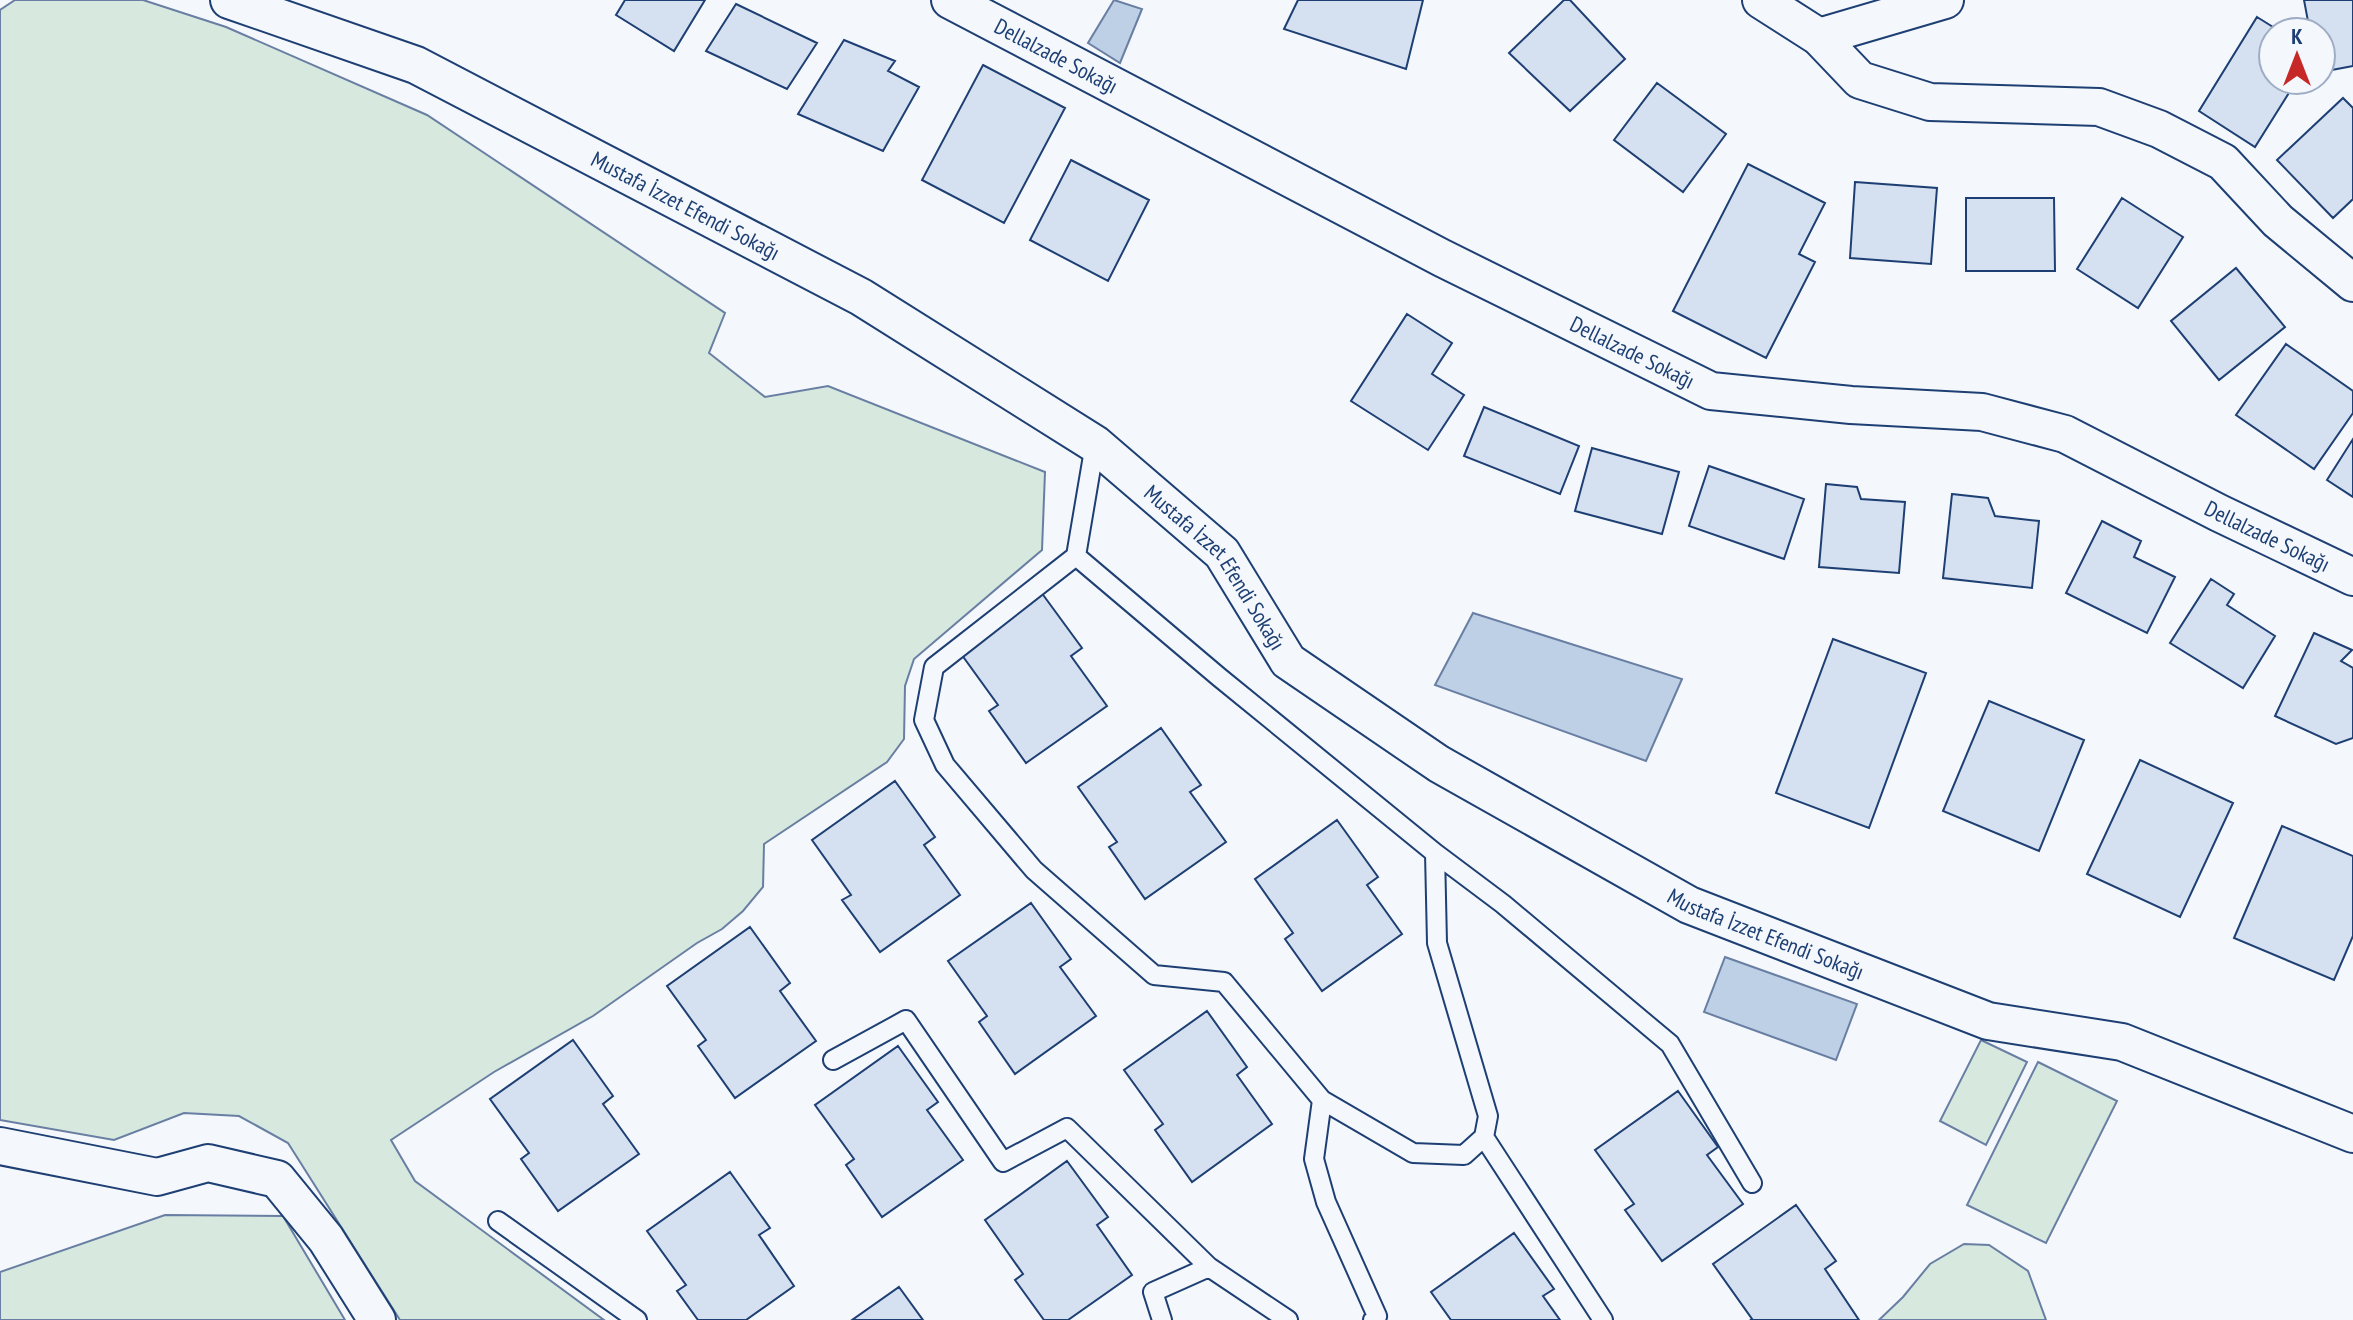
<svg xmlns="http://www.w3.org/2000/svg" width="2353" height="1320" font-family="'PT Sans Narrow',sans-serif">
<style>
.green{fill:#d7e8df;stroke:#687fa3;stroke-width:2}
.water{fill:#bed0e5;stroke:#687fa3;stroke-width:2}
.building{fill:#d5e0f0;stroke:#1d3f73;stroke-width:2}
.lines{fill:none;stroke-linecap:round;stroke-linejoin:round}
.lane-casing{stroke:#1d3f73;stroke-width:22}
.street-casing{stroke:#1d3f73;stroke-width:40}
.lane{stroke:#f4f7fb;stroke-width:18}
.street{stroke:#f4f7fb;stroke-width:36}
.labels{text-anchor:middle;stroke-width:6;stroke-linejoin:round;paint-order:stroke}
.street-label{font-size:22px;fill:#1d3f73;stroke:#f4f7fb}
</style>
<rect width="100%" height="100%" fill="#f4f7fb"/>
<path class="green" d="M 15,0 L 143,0 L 226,27 L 427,115 L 725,313 L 709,353 L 765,397 L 828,386 L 1045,472 L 1042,550 L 914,659 L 905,686 L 904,739 L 887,762 L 764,844 L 763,887 L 743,911 L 722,929 L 697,943 L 593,1016 L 494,1072 L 391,1140 L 415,1181 L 604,1320 L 400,1320 L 288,1143 L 239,1116 L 184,1113 L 114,1140 L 0,1120 L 0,10 Z
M 1981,1040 L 2027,1062 L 1986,1145 L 1940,1121 Z
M 2038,1062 L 2117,1101 L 2046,1243 L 1967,1205 Z
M 165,1215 L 283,1216 L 345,1320 L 0,1320 L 0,1272 Z
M 1964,1244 L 1989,1245 L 2028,1271 L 2046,1320 L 1879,1320 L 1903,1297 L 1930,1264 Z"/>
<path class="water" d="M 1114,0 L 1142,9 L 1120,63 L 1088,43 Z
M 1473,613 L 1682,679 L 1646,761 L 1435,685 Z
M 1725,957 L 1857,1004 L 1836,1060 L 1704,1012 Z"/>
<path class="building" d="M 625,0 L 705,0 L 674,51 L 616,15 Z
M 1298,0 L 1423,0 L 1406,69 L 1284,29 Z
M 1564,0 L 1570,0 L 1625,59 L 1570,111 L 1509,53 Z
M 2304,0 L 2353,0 L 2353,66 L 2321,72 L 2321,32 L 2310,32 Z
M 736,4 L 817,43 L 787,89 L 706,51 Z
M 2257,17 L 2281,32 L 2273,32 L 2273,80 L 2297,80 L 2255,147 L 2199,111 Z
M 844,40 L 895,61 L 888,71 L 919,87 L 883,151 L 798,114 Z
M 983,65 L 1065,108 L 1004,223 L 922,180 Z
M 1657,83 L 1726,134 L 1683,192 L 1614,140 Z
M 2343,98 L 2353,108 L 2353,199 L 2333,218 L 2277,160 Z
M 1071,160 L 1149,200 L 1108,281 L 1030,240 Z
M 1748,164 L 1825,203 L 1799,254 L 1815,262 L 1766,358 L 1673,311 Z
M 1855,182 L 1937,188 L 1931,264 L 1850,258 Z
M 1966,198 L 2054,198 L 2055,271 L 1966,271 Z
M 2122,198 L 2183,237 L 2138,308 L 2077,269 Z
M 2236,268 L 2285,327 L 2219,380 L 2171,321 Z
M 1407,314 L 1452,343 L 1432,374 L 1464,395 L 1428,450 L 1351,401 Z
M 2286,344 L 2353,391 L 2353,413 L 2314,469 L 2236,415 Z
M 1484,407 L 1579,446 L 1560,494 L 1464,456 Z
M 2353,439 L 2353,497 L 2327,480 Z
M 1592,448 L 1679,472 L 1662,534 L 1575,511 Z
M 1709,466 L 1804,499 L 1784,559 L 1689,526 Z
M 1826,484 L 1857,487 L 1861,499 L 1905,502 L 1899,573 L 1819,567 Z
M 1952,494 L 1988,498 L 1995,516 L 2039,521 L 2032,588 L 1943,578 Z
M 2102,521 L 2141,541 L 2134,557 L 2175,577 L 2147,633 L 2066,593 Z
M 2211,579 L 2234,594 L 2227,605 L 2275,636 L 2243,688 L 2170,643 Z
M 1041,592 L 1082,648 L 1071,656 L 1107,706 L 1026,763 L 989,711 L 998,705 L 959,651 Z
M 2314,633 L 2352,650 L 2341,661 L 2353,668 L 2353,738 L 2336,744 L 2275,716 Z
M 1833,639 L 1926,673 L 1869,828 L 1776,793 Z
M 1989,701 L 2084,740 L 2039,851 L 1943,811 Z
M 1161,728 L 1201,785 L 1190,792 L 1226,842 L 1145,899 L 1109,847 L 1117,842 L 1078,787 Z
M 2140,760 L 2233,803 L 2180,917 L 2087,874 Z
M 895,781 L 935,837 L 924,845 L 960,895 L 880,952 L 842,900 L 851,895 L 812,840 Z
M 1337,820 L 1378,877 L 1367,885 L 1402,934 L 1322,991 L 1285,939 L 1293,933 L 1255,879 Z
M 2282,826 L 2353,856 L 2353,936 L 2334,980 L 2234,938 Z
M 1031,903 L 1071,959 L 1060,967 L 1096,1016 L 1015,1074 L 979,1022 L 987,1016 L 948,961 Z
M 750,927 L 790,983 L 780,991 L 816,1041 L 735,1098 L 698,1046 L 706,1040 L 667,986 Z
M 1207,1011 L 1247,1067 L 1237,1075 L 1272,1124 L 1192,1182 L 1155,1130 L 1163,1124 L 1124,1070 Z
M 573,1040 L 613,1096 L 603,1104 L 639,1154 L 558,1211 L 521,1159 L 529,1153 L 490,1099 Z
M 898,1046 L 938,1102 L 927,1110 L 963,1160 L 882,1217 L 846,1165 L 854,1159 L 815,1105 Z
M 1678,1091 L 1718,1147 L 1707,1155 L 1743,1204 L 1662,1261 L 1625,1210 L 1634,1204 L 1595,1150 Z
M 1067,1161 L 1108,1217 L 1097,1225 L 1132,1275 L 1068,1320 L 1044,1320 L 1015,1280 L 1023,1274 L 985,1220 Z
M 730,1172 L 770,1228 L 759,1235 L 794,1286 L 746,1320 L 698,1320 L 677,1291 L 686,1285 L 647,1231 Z
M 1796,1205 L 1836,1261 L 1825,1269 L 1859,1320 L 1750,1320 L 1752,1319 L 1713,1264 Z
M 1514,1233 L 1554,1289 L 1543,1296 L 1560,1320 L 1451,1320 L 1431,1292 Z
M 899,1287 L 923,1320 L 852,1320 Z"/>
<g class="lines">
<defs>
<path id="lane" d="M 1095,444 L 1076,556 L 1219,677 L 1435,853 L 1437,943 L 1488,1116 L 1484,1137 L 1464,1155 L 1413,1153 L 1322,1100 L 1314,1159 L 1326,1202 L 1377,1316 L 1373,1320
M 1076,556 L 934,667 L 924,720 L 945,765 L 1034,870 L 1154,975 L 1224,982 L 1322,1100
M 1435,853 L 1503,904 L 1670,1044 L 1752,1183
M 833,1060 L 906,1020 L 1003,1162 L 1067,1128 L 1209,1267
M 1484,1137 L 1603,1320
M 498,1221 L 637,1320
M 1162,1320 L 1153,1292 L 1209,1267 L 1288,1320"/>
<g id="street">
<path id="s1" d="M 229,0 L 416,65 L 861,297 L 1095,444 L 1222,553 L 1288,661 L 1439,764 L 1689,905 L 1988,1021 L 2122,1042 L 2353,1134"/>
<path id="s2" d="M 950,0 L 1442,258 L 1711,391 L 1851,405 L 1982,412 L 2065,434 L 2219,513 L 2353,577"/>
<path d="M 1761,0 L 1819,37 L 1860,80 L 1930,102 L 2099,107 L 2159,129 L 2223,162 L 2278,221 L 2353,283"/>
<path d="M 1819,37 L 1945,0"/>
<path d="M 0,1146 L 157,1177 L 208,1163 L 277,1179 L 326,1239 L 377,1320"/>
</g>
</defs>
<use href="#lane" class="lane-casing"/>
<use href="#street" class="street-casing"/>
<use href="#lane" class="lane"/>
<use href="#street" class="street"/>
</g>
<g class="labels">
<g class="street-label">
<text dy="8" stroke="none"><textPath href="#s2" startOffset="120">Dellalzade Sokağı</textPath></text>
<text dy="8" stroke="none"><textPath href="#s1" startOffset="502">Mustafa İzzet Efendi Sokağı</textPath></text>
<text dy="8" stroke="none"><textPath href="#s2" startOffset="768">Dellalzade Sokağı</textPath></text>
<text dy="8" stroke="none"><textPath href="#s2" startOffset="1440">Dellalzade Sokağı</textPath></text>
<text dy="8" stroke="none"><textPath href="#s1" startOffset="1150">Mustafa İzzet Efendi Sokağı</textPath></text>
<text dy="8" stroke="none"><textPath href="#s1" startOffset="1822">Mustafa İzzet Efendi Sokağı</textPath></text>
</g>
</g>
<g transform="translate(2297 56)"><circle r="38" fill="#f4f7fb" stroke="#9eadc5" stroke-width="2"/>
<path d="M0-6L14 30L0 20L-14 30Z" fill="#c62828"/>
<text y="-12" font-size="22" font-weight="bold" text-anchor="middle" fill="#1d3f73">K</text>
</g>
</svg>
